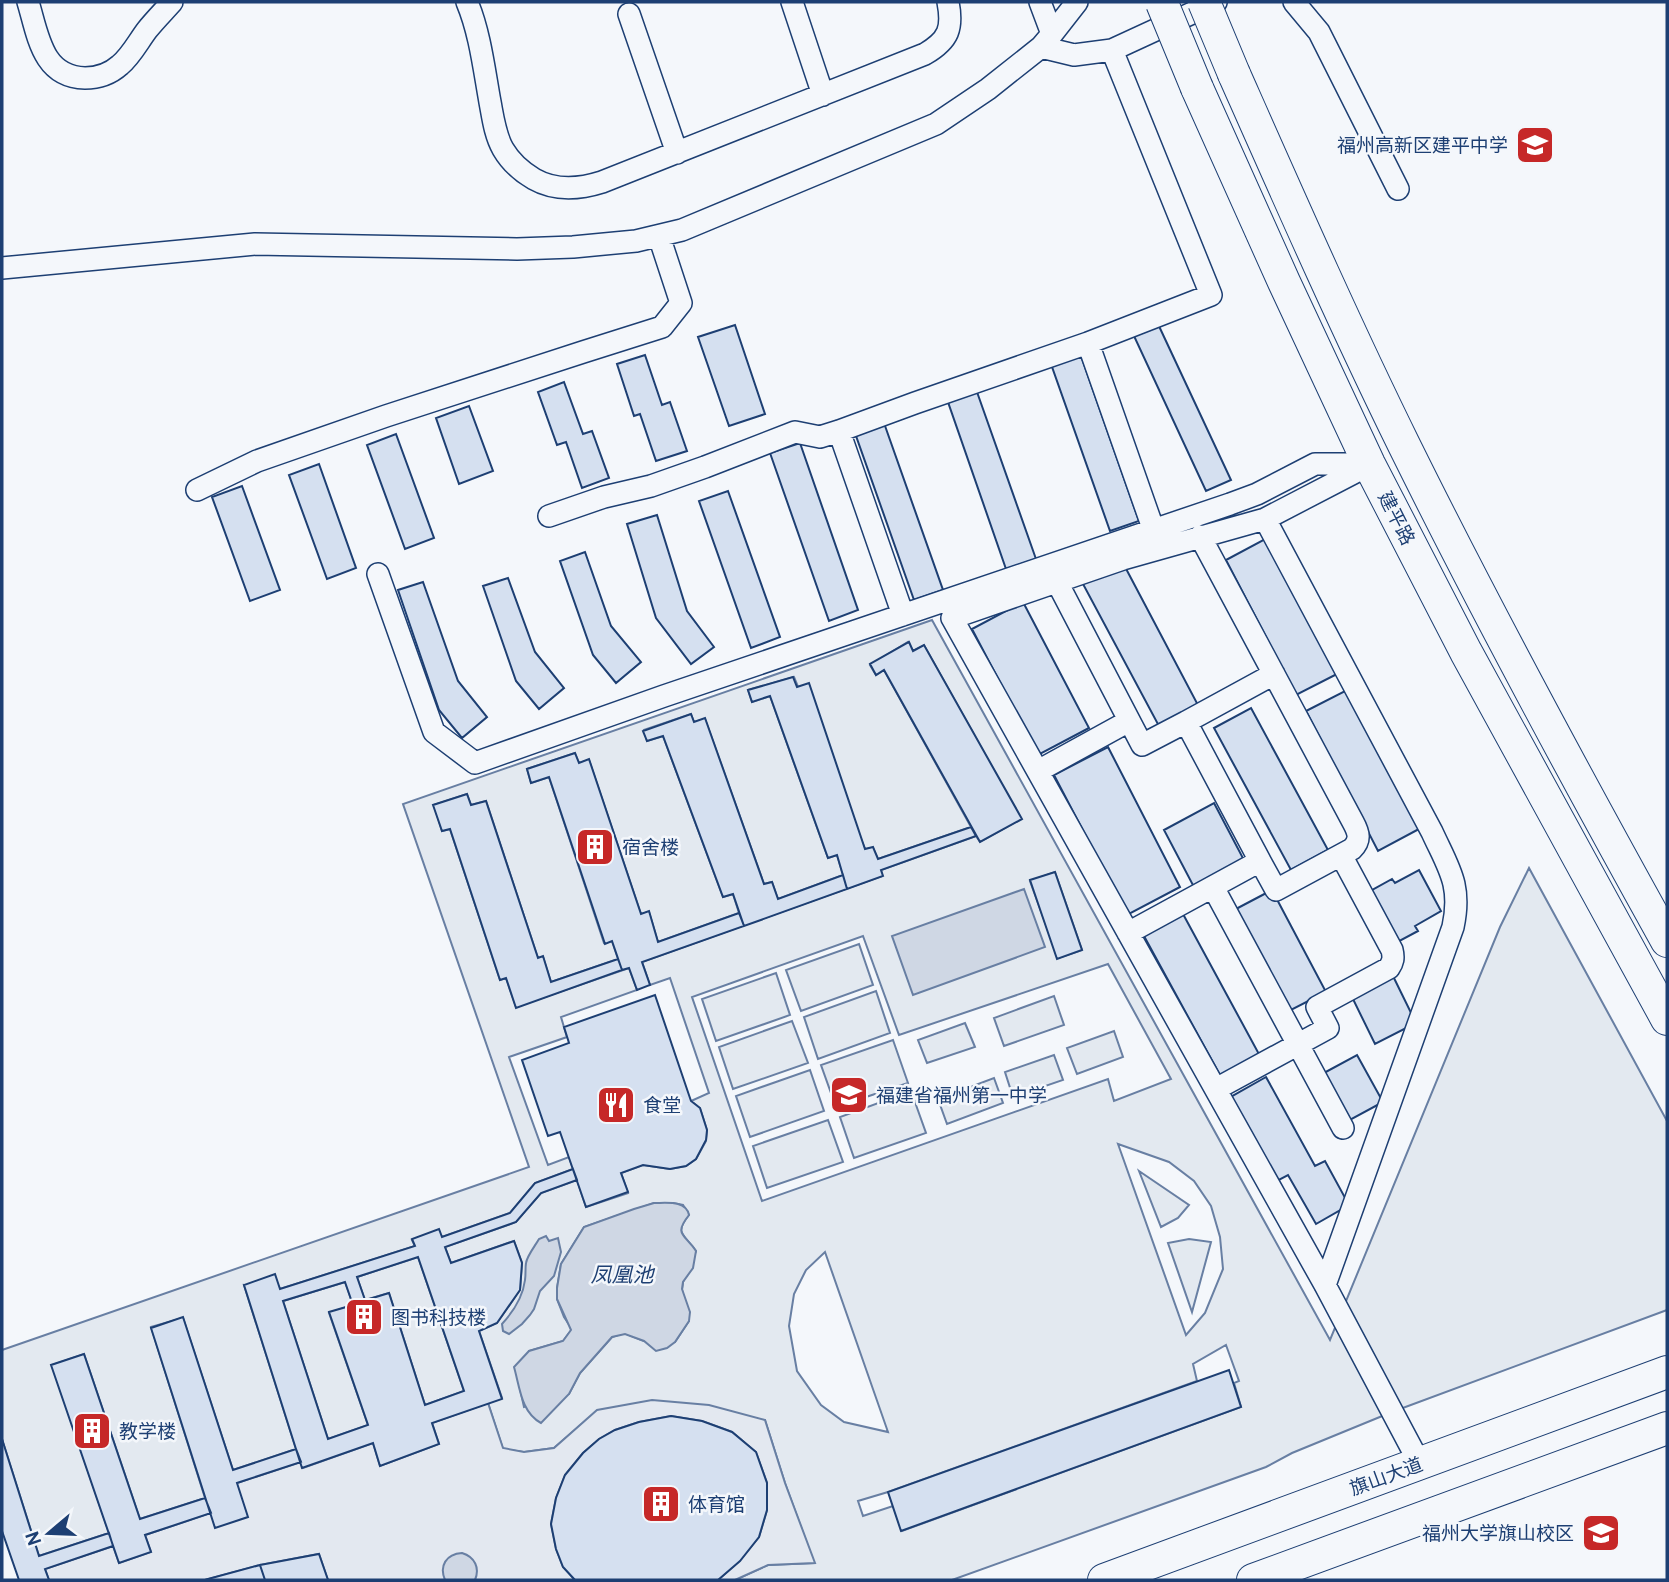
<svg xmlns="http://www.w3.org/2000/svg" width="1669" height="1582" font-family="Overpass,'Noto Sans SC',sans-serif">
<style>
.green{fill:#e3e9f0;stroke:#687fa3;stroke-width:2;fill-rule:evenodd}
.parking{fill:#e3e8f0;stroke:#687fa3;stroke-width:2}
.water{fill:#cfd7e4;stroke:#687fa3;stroke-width:2}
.building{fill:#d5e0f0;stroke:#1d3f73;stroke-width:2;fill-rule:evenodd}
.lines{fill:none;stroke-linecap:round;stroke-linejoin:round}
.minor-casing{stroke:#1d3f73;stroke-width:24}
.highway-casing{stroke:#1d3f73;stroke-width:34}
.minor{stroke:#f4f7fb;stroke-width:21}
.highway{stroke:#f4f7fb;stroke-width:32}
.highway-bridge-casing{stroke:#1d3f73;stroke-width:34;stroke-linecap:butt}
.highway-bridge{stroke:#f4f7fb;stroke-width:32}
.labels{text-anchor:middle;stroke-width:5;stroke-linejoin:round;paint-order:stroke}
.poi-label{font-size:19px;fill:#1d3f73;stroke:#f4f7fb;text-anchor:start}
.street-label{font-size:19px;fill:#1d3f73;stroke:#f4f7fb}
.water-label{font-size:21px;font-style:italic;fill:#1d3f73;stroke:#f4f7fb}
</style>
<rect width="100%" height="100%" fill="#f4f7fb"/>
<path class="green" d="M 932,620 L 1330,1340 L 1500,927 L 1529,868 L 1667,1121 L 1667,1310 L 1392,1412 L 1292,1453 L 1266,1467 L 952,1580 L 735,1580 L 768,1565 L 814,1563 L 785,1483 L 765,1420 L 597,1411 L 554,1448 L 524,1452 L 503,1449 L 488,1403 L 502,1398 L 479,1331 L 497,1323 L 520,1290 L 522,1263 L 514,1241 L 451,1263 L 445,1247 L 516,1222 L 541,1193 L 577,1180 L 586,1207 L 628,1193 L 621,1173 L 643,1165 L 670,1169 L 686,1166 L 696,1159 L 706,1141 L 707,1130 L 700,1108 L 691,1101 L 709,1093 L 670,978 L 650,985 L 642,962 L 882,876 L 881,870 L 976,836 L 980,842 L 1021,819 L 924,645 L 913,651 L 908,642 L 870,665 L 876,675 L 884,670 L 971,827 L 878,859 L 873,848 L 865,849 L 794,677 L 748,690 L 752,702 L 770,696 L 828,858 L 837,855 L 843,875 L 778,899 L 772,882 L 764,884 L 705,719 L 694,722 L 691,714 L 644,730 L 647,741 L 663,736 L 723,897 L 733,894 L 739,913 L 658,942 L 649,912 L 641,914 L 589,760 L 579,763 L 575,753 L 527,769 L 531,783 L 549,777 L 604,943 L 612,941 L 618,959 L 551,982 L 543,957 L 538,958 L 486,801 L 471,805 L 467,794 L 434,805 L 442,831 L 450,829 L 500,980 L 506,978 L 516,1007 L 629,968 L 637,990 L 561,1017 L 567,1037 L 509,1057 L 548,1165 L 569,1157 L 573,1169 L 535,1183 L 510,1213 L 442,1237 L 412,1240 L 415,1246 L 280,1289 L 244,1285 L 296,1449 L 233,1470 L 183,1318 L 151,1327 L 205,1498 L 140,1519 L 84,1354 L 52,1365 L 109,1533 L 39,1556 L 2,1439 L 2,1350 L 529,1167 L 403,804 ZM 1055,872 L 1082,950 L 1058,958 L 1030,881 ZM 863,936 L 899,1035 L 1108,964 L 1171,1079 L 1114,1101 L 1108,1079 L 762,1201 L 692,997 ZM 1118,1144 L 1169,1162 L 1194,1181 L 1211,1206 L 1220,1237 L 1223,1269 L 1205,1313 L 1186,1335 ZM 654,1203 L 673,1203 L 683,1205 L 689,1215 C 673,1235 685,1234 696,1251 L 683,1282 L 682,1290 L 689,1321 L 675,1342 L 644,1341 L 624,1333 L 612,1337 L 580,1373 L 569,1394 L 524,1407 L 520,1389 L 529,1351 L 563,1341 L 572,1329 L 564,1317 L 557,1299 L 557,1288 L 561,1264 L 584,1227 ZM 825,1252 L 888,1432 L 844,1422 L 821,1405 L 797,1371 L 789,1326 L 794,1294 L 806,1270 ZM 1226,1345 L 1239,1381 L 1234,1383 L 1241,1407 L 902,1531 L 893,1506 L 863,1516 L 858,1501 L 888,1492 L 1197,1381 L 1193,1364 Z
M 859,944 L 873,985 L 801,1011 L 786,970 Z
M 776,973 L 790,1015 L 716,1041 L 702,999 Z
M 876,991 L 890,1033 L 818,1059 L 804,1017 Z
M 1054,996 L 1064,1025 L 1004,1046 L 994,1018 Z
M 792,1021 L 808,1063 L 733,1089 L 719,1047 Z
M 965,1023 L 975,1047 L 927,1063 L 918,1040 Z
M 1114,1031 L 1123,1057 L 1077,1074 L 1067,1048 Z
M 893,1040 L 908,1083 L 836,1107 L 821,1065 Z
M 1054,1055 L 1063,1080 L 1013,1097 L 1005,1072 Z
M 810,1070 L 824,1111 L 750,1137 L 736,1096 Z
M 994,1078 L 1003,1103 L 947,1124 L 938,1099 Z
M 911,1091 L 926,1133 L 854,1158 L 840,1117 Z
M 828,1120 L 843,1162 L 767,1188 L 753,1146 Z
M 1139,1171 L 1189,1205 L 1178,1218 L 1161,1227 Z
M 1189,1239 L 1211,1242 L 1192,1312 L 1168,1243 Z
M 418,1257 L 464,1391 L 425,1405 L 389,1293 L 365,1300 L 357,1277 Z
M 345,1282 L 353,1305 L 329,1313 L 368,1425 L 328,1439 L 283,1301 Z"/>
<path class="parking" d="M 652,1400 L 709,1405 L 765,1420 L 785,1483 L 815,1563 L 768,1565 L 735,1580 L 718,1580 L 739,1561 L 759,1537 L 767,1510 L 767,1483 L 756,1452 L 732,1432 L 702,1421 L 671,1416 L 639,1422 L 615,1430 L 599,1439 L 583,1453 L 565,1475 L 556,1498 L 551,1524 L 556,1549 L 563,1567 L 575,1580 L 328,1580 L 319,1554 L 260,1565 L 205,1580 L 49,1580 L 45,1569 L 113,1546 L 119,1563 L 151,1552 L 145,1535 L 211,1513 L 237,1483 L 301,1462 L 303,1468 L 373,1443 L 380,1466 L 439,1444 L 432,1423 L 488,1403 L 503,1448 L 524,1452 L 554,1448 L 597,1410 Z"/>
<path class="water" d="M 1024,889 L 1045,947 L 913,995 L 892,936 Z
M 654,1203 C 667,1203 686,1200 689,1215 C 673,1235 685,1234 696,1251 L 693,1268 L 683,1282 L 682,1289 L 690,1312 L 689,1321 L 675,1342 L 667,1348 L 656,1351 L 644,1341 L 625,1334 L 612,1337 L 580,1373 L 569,1394 L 541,1423 C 521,1412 520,1388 514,1367 L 529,1351 L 563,1341 L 571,1330 L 557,1299 L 557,1288 L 561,1264 L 584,1227 L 634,1209 Z
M 546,1236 L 549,1241 L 558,1238 L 561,1252 L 554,1276 L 540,1291 L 534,1309 L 530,1315 L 522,1324 L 509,1334 L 503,1331 L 502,1324 C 513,1312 523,1296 525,1280 C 526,1274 525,1269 526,1263 C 527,1256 535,1246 539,1239 Z
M 462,1553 C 475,1557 480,1568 475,1580 L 445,1580 C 439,1566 446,1554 462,1553 Z"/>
<path class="building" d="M 1158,324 L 1231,480 L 1206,491 L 1134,336 Z
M 735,325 L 765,414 L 729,426 L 698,337 Z
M 1080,353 L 1139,521 L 1110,531 L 1051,364 Z
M 645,355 L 662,405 L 670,402 L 687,451 L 656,461 L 640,414 L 634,416 L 617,364 Z
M 564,382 L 583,434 L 592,431 L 609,478 L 582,488 L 566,442 L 557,445 L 538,392 Z
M 977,392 L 1036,559 L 1006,569 L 948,402 Z
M 469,406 L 493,471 L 459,484 L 436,418 Z
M 884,423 L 943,590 L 914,600 L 855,433 Z
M 396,434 L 434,538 L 405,549 L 367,445 Z
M 800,443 L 858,610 L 829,621 L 770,453 Z
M 319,464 L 356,568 L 327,579 L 289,475 Z
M 242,486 L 280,590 L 250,601 L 212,497 Z
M 728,491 L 780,637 L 751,648 L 699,501 Z
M 657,515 L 687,611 L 714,647 L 691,664 L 656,618 L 627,524 Z
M 1267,538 L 1337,674 L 1296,695 L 1226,560 Z
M 585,552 L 611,626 L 641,662 L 616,683 L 593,655 L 560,561 Z
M 1123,563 L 1199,707 L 1160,728 L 1083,584 Z
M 508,578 L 535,652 L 564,688 L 539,709 L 516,681 L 483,586 Z
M 423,582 L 458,681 L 487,717 L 462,738 L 439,710 L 398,590 Z
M 1023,602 L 1089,728 L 1038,755 L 972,629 Z
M 909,642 L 913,651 L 924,645 L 1022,819 L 980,842 L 884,670 L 876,675 L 870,664 Z
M 793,677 L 797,687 L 809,683 L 865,849 L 873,847 L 878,859 L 971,827 L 976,836 L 881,870 L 883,876 L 847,889 L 837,855 L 828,858 L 770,696 L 752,702 L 748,690 Z
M 1347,690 L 1419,829 L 1378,851 L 1306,711 Z
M 1251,708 L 1328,850 L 1291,870 L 1214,728 Z
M 691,714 L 694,722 L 705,718 L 764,884 L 772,882 L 778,899 L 843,875 L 847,889 L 744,926 L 733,894 L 723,897 L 663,736 L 647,741 L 643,731 Z
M 1108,747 L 1180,887 L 1127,915 L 1054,775 Z
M 575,753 L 579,763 L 589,759 L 641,914 L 649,911 L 658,942 L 739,913 L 744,926 L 642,962 L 650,985 L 637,990 L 629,968 L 622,970 L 612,941 L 605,944 L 549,777 L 531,783 L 527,769 Z
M 467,794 L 471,805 L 486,801 L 538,958 L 543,956 L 551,982 L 618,959 L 622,970 L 516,1008 L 506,978 L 500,980 L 450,829 L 442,831 L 433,805 Z
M 1214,803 L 1245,862 L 1195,889 L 1164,830 Z
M 1419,870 L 1441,911 L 1415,926 L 1418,931 L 1392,945 L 1365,894 L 1392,879 L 1395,883 Z
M 1055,872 L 1082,950 L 1057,959 L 1030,880 Z
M 1272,890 L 1326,992 L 1289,1011 L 1234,910 Z
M 1183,914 L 1260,1056 L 1221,1077 L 1144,936 Z
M 1392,974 L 1416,1023 L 1375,1044 L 1351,995 Z
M 655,995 L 691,1101 L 700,1108 L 707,1130 L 706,1140 L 696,1159 L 686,1166 L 670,1169 L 643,1165 L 621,1173 L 628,1192 L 586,1207 L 560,1132 L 548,1136 L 522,1060 L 569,1043 L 564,1027 Z
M 1357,1055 L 1383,1102 L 1348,1121 L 1322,1074 Z
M 1266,1077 L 1315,1166 L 1325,1161 L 1349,1205 L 1316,1224 L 1288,1175 L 1275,1182 L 1229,1098 Z
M 573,1169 L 577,1180 L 541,1193 L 516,1222 L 445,1247 L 451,1263 L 514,1241 L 522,1263 L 520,1290 L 497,1323 L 479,1331 L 502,1399 L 432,1423 L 439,1444 L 380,1466 L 373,1443 L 302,1468 L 244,1285 L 275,1274 L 280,1289 L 415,1246 L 412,1239 L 439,1229 L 442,1237 L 510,1213 L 535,1183 ZM 418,1257 L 464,1391 L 425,1405 L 389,1293 L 353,1304 L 365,1300 L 357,1277 ZM 345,1282 L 353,1305 L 329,1312 L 368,1425 L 328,1439 L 283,1301 Z
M 183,1317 L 233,1470 L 296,1449 L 301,1462 L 237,1483 L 248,1517 L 215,1528 L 151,1328 Z
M 84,1354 L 140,1519 L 205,1498 L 211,1513 L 145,1535 L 151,1552 L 119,1563 L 51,1365 Z
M 1229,1370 L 1241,1407 L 901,1531 L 888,1492 Z
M 671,1416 L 702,1421 L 732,1432 L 756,1452 L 767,1483 L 767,1510 L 759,1537 L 740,1561 L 718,1580 L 575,1580 L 563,1567 L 556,1549 L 551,1524 L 556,1498 L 565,1475 L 583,1453 L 599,1439 L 615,1430 L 639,1422 Z
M 2,1439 L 39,1556 L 109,1533 L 113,1546 L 45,1569 L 49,1580 L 19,1580 L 2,1531 Z
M 319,1554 L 328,1580 L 265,1580 L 260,1565 Z
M 260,1565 L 265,1580 L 205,1580 L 208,1579 Z"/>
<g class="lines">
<defs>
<path id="minor" d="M 28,2 C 38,35 42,77 85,78 C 98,78 110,74 120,65 C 131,56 138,42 147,30 C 155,20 164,11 172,2
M 467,2 C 480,33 484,69 490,102 C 493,118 495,135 503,149 C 510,161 522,172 534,179 C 555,191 580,189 602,182 L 925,54 C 949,40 953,28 948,2
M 792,2 L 823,95
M 1040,2 L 1052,34
M 1294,2 L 1319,32 L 1398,189
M 629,14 L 677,153
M 1041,47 L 1074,55 L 1112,50 L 1216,2
M 2,268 L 255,244 L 517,249 L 573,247 L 636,241 L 682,230 L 936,124 L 988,89 L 1041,47 L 1052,34 L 1077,2
M 1088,343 L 1154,531
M 839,431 L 903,615
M 197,490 L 257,461 L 386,416 L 583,352 L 662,327 L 681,303 L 659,236
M 549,516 L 604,497 L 651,486 L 705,467 L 795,432 L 820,437 L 839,431 L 915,403 L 1088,343 L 1211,295 L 1112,50
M 1265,519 L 1123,559 L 952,618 L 1325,1285 L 1420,1464
M 1200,536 L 1353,822 C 1359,833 1361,840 1352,849 L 1276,890 L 1260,861
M 378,574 L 434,732 L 475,763 L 664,696 L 1230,504 L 1257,494 L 1315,464 L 1369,464
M 1057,582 L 1142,745 L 1186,722
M 1038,771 L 1129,721
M 1213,887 L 1343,1128
M 1128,933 L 1260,861 L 1186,722 L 1274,674
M 1216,1089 L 1328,1028 L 1317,1007 L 1389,968 C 1393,962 1394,958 1392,950 L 1341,855
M 1325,1285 L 1453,927 C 1462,885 1449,869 1432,832 L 1265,519 L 1367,466"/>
<path id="highway" d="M 1234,74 C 1289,198 1344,323 1404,445 C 1487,613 1576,777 1667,941
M 1197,88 L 1284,282 L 1369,464 L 1466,652 L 1667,1019
M 1104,1580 L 1667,1372
M 1253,1580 L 1667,1428"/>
</defs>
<use href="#minor" class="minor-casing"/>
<use href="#highway" class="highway-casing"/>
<use href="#minor" class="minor"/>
<use href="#highway" class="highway"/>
<defs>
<path id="highway-bridge" d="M 1204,2 L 1234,74
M 1162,3 L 1197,88"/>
</defs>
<use href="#highway-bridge" class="highway-bridge-casing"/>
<use href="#highway-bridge" class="highway-bridge"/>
</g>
<defs>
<symbol id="school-square" viewBox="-11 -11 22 22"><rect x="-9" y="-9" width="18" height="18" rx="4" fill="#c62828" stroke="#f4f7fb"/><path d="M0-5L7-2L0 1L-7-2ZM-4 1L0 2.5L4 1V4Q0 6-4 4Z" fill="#fff"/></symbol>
<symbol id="building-square" viewBox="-11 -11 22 22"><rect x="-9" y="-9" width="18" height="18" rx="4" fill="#c62828" stroke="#f4f7fb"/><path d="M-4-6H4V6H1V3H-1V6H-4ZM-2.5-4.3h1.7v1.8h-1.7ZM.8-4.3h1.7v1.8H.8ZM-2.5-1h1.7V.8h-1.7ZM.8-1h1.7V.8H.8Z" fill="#fff"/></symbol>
<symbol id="restaurant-square" viewBox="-11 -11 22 22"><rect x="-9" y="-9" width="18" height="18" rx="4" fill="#c62828" stroke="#f4f7fb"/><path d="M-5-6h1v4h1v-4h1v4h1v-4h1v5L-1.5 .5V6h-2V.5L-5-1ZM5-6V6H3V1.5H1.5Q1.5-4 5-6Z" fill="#fff"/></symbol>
<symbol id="university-square" viewBox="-11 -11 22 22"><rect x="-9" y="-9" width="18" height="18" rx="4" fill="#c62828" stroke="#f4f7fb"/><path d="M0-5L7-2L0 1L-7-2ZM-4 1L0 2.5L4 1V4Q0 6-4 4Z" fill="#fff"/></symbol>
</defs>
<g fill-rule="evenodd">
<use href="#school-square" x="1513" y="123" width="44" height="44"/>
<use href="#building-square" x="573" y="825" width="44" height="44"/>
<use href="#school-square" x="827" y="1073" width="44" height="44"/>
<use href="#restaurant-square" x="594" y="1083" width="44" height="44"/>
<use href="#building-square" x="342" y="1295" width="44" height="44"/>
<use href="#building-square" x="70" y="1409" width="44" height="44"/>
<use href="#building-square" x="639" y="1482" width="44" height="44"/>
<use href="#university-square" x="1579" y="1511" width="44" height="44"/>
</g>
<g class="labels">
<g class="poi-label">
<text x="1508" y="152" text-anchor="end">福州高新区建平中学</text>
<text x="622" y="854">宿舍楼</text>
<text x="876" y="1102">福建省福州第一中学</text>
<text x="643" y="1112">食堂</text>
<text x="391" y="1324">图书科技楼</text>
<text x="119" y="1438">教学楼</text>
<text x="688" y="1511">体育馆</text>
<text x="1574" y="1540" text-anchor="end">福州大学旗山校区</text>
</g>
<g class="street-label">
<text transform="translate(1397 518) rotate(63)" y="7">建平路</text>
<text transform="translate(1386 1476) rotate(-20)" y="7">旗山大道</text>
</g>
<g class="water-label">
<text x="622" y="1282">凤凰池</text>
</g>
</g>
<rect width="1669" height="1582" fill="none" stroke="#1d3f73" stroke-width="7"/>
<g transform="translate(49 1533) rotate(251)" stroke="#f4f7fb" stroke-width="5" paint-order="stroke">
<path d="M0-5L12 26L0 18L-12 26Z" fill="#1d3f73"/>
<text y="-10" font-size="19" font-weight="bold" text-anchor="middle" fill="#1d3f73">N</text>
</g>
</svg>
